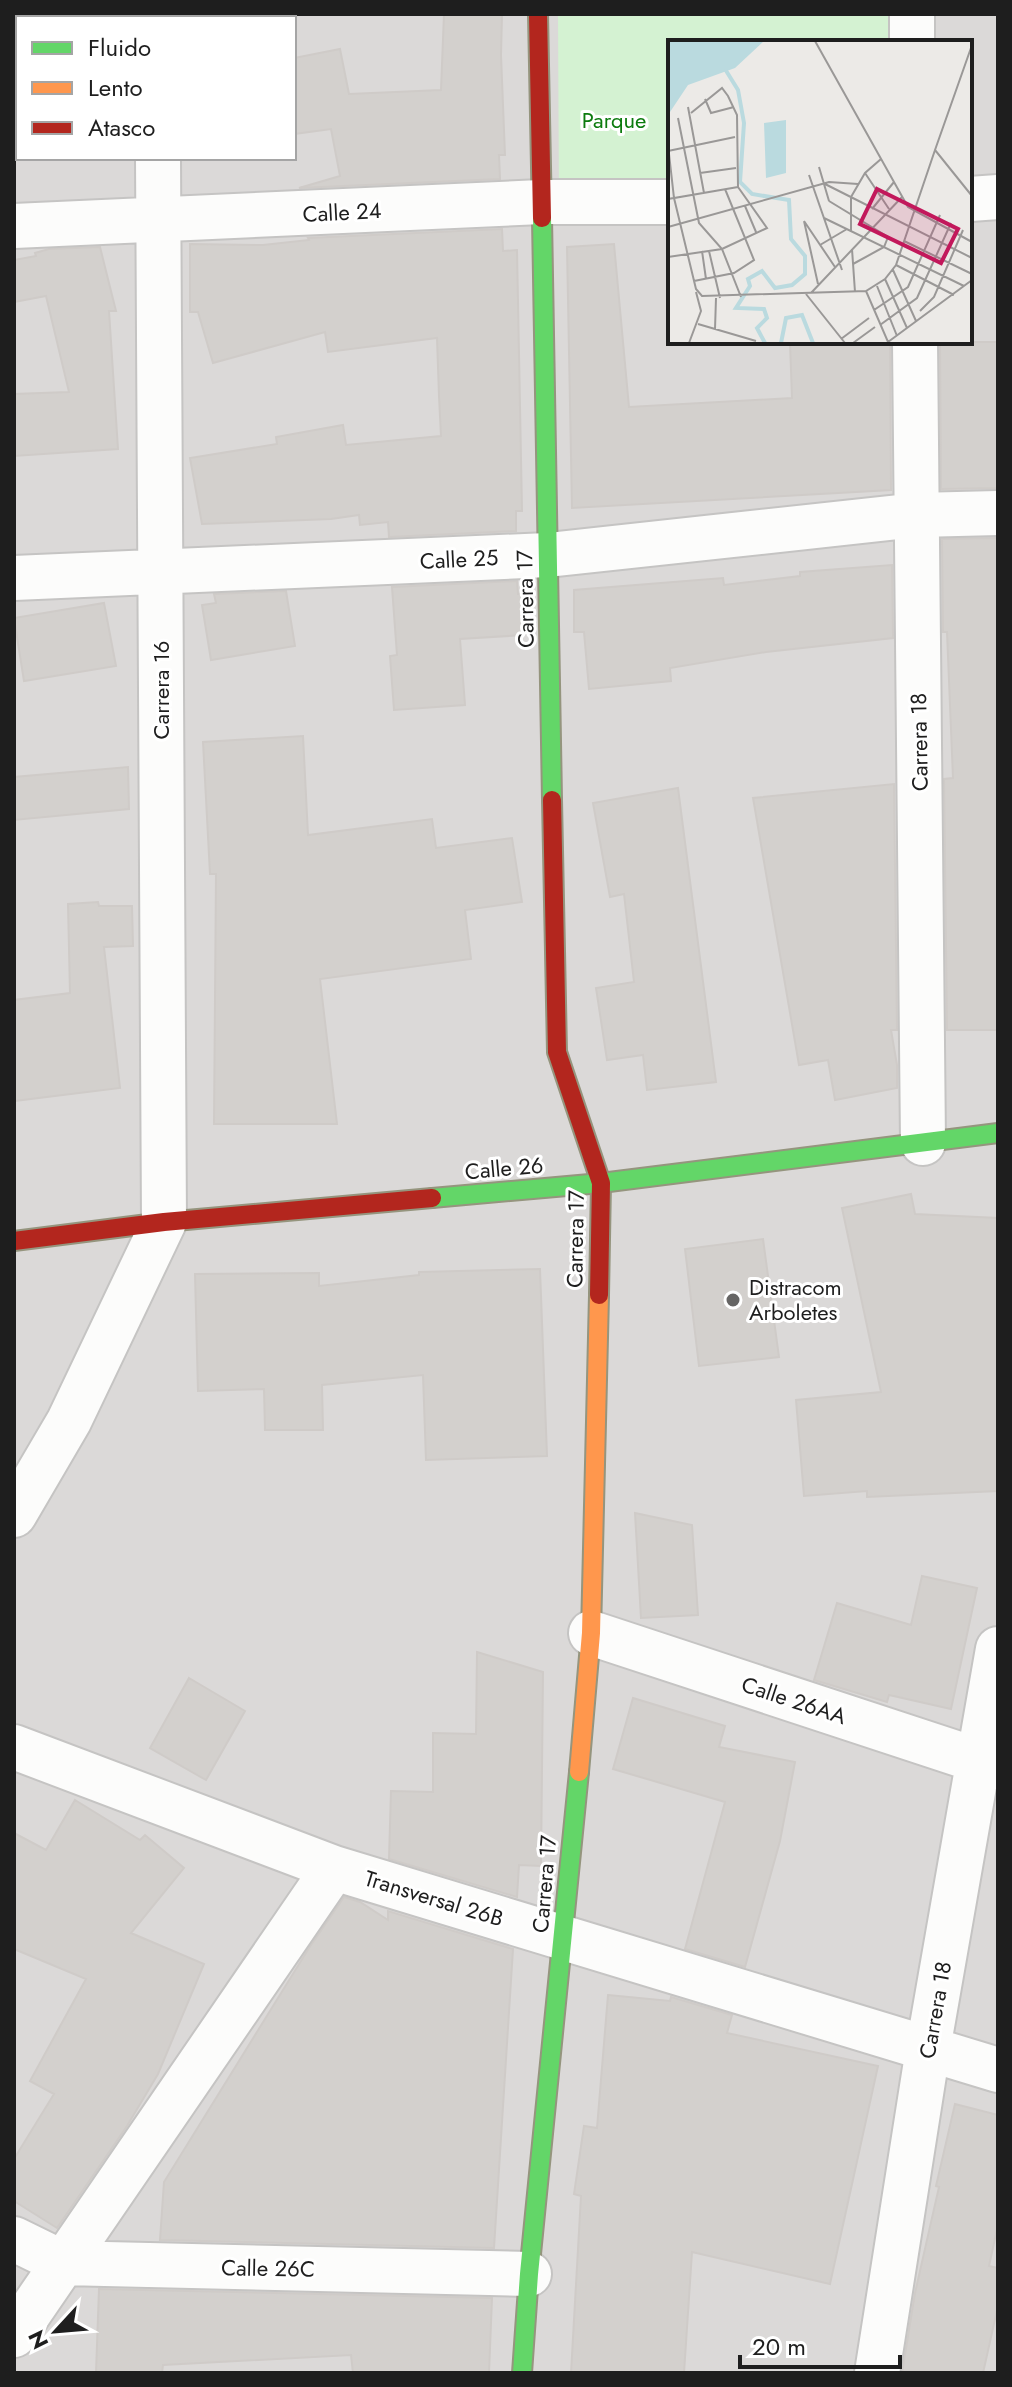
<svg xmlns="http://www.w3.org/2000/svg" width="1012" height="2387" font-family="Jost,sans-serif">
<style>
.residential{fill:#dbd9d8;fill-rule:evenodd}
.park{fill:#d4f2d2}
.building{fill:#d3d0cd;stroke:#cfcbc8;stroke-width:2}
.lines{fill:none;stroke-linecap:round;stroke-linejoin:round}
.street-casing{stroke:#c5c4c3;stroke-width:48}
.fast-casing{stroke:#95957e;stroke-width:22}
.slow-casing{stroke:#95957e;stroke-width:22}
.jam-casing{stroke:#95957e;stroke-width:22}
.street{stroke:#fcfcfb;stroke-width:44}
.fast{stroke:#63d668;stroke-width:18}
.slow{stroke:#ff974d;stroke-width:18}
.jam{stroke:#b3261e;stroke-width:18}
.poi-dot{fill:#666564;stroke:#fff;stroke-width:3}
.labels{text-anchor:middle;stroke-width:6;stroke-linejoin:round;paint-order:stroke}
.park-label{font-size:22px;fill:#0c7b0e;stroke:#fff}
.street-label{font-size:22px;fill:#1e1e1e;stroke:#fff}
.poi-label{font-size:22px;fill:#1e1e1e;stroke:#fff;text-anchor:start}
.inset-river{fill:none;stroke:#badadf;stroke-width:4}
.inset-road{fill:none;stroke:#9a9897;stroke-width:2}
.view{fill:#c2185b;fill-opacity:0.15;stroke:#c2185b;stroke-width:4}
.inset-edge{fill:none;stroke:#1e1e1e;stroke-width:4}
</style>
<rect width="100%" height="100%" fill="#eceae7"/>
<path class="residential" d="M 14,14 L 998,14 L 998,2373 L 14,2373 ZM 18,18 L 294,18 L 294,158 L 18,158 ZM 670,42 L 970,42 L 970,342 L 670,342 Z"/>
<path class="park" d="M 558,14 L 897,14 L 897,42 L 670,42 L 670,197 L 559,201 Z"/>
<path class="building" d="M 444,14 L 502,14 L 501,55 L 505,155 L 499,155 L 500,179 L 299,188 L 340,176 L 331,129 L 294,134 L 294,58 L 340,49 L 349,94 L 441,90 Z
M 502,229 L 503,251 L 517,250 L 522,511 L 516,511 L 516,531 L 389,537 L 388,522 L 360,525 L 359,515 L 331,519 L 202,524 L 190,458 L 277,444 L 276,437 L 343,425 L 346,445 L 441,436 L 439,396 L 437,338 L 328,352 L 325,332 L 213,363 L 198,312 L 190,312 L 190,244 L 263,245 L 309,240 L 308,238 Z
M 614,244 L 629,407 L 792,398 L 790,342 L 890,342 L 891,490 L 572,508 L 567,247 Z
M 100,247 L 116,311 L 109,311 L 118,449 L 14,456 L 14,394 L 69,392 L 46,296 L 14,302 L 14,260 L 36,256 L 35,253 L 49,249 Z
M 940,342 L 998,342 L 998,488 L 941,489 Z
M 998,538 L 998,1030 L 947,1030 L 944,779 L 953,778 L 947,632 L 943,632 L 942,539 Z
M 892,565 L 893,638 L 766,652 L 670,668 L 671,681 L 589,689 L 584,632 L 574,632 L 574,590 L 723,578 L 724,585 L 800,576 L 800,572 Z
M 517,581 L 518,594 L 524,594 L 524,635 L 460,639 L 465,705 L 394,710 L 390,656 L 397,655 L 392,587 Z
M 286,591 L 295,646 L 211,660 L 202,605 L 216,603 L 214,594 Z
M 104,603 L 116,666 L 24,681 L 14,618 Z
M 303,736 L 308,835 L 432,819 L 436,848 L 512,838 L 522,902 L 465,910 L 471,959 L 320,979 L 337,1124 L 214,1124 L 216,874 L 210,874 L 203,742 Z
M 128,767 L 129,809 L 14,820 L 14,777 Z
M 894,784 L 897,1030 L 891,1030 L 897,1065 L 897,1088 L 835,1100 L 828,1060 L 799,1065 L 753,798 Z
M 678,788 L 716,1082 L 647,1090 L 643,1055 L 607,1060 L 596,988 L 634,982 L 624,894 L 610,897 L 593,803 Z
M 98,902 L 99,906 L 132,906 L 133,946 L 104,947 L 120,1088 L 14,1101 L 14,1000 L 70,993 L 68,904 Z
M 911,1194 L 915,1214 L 998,1218 L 998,1491 L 867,1497 L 867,1491 L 804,1496 L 796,1400 L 881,1392 L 842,1208 Z
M 763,1239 L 779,1357 L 699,1366 L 685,1249 Z
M 540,1269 L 547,1456 L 426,1460 L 423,1375 L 322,1385 L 323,1430 L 265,1430 L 264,1389 L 198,1391 L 195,1274 L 319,1273 L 319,1286 L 419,1275 L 419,1272 Z
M 635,1513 L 692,1525 L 698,1615 L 641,1618 Z
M 922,1576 L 977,1588 L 951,1709 L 889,1695 L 887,1702 L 814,1680 L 837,1603 L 911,1625 Z
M 477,1652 L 543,1672 L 541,1866 L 519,1865 L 517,1897 L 389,1859 L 391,1791 L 433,1792 L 433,1733 L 476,1734 Z
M 189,1678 L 245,1711 L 206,1780 L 150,1748 Z
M 633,1698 L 725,1726 L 719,1747 L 795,1762 L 780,1841 L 745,1967 L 685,1949 L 725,1802 L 613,1769 Z
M 75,1800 L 140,1840 L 145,1835 L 184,1868 L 131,1933 L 204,1964 L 158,2074 L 127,2126 L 57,2228 L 14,2201 L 14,2159 L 54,2094 L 30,2081 L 86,1979 L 14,1949 L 14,1833 L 46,1850 Z
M 344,1897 L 360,1902 L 388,1920 L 388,1911 L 513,1949 L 494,2248 L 160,2240 L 164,2182 L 309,1948 Z
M 608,1995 L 670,2001 L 671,1997 L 732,2015 L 727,2033 L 878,2066 L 830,2284 L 692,2252 L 684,2373 L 571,2373 L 581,2196 L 574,2194 L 584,2126 L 597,2128 Z
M 955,2104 L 998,2115 L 998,2225 L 989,2266 L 998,2268 L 998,2306 L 983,2373 L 902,2373 L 915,2293 L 939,2187 L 936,2186 Z
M 99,2289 L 492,2298 L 489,2373 L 353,2373 L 351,2355 L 163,2365 L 162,2373 L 96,2373 Z"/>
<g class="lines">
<defs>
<path id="street" d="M 157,14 L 157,18
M 912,14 L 912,42
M 970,199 L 998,197
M 14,226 L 541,202 L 670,202
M 915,342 L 923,1143
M 14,578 L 548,555 L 917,515 L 998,513
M 14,1515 L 69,1421 L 164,1222 L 158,158
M 591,1633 L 998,1767
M 14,1747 L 334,1868 L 998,2070
M 14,2239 L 63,2263 L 529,2274
M 14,2335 L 334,1868
M 877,2373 L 928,2049 L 998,1649"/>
<path id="fast" d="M 542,218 L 552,800
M 432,1198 L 601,1183 L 998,1133
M 522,2373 L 529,2274 L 579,1772"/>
<path id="slow" d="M 579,1772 L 591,1633 L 599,1295"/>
<path id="jam" d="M 538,14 L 542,218
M 552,800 L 557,1052 L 601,1183 L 599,1295
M 14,1241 L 164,1222 L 432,1198"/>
</defs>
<use href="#street" class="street-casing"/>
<use href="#fast" class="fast-casing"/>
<use href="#slow" class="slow-casing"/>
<use href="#jam" class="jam-casing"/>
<use href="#street" class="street"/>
<use href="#fast" class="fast"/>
<use href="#slow" class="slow"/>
<use href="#jam" class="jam"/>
</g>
<circle class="poi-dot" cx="733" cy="1300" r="8"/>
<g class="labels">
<g class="park-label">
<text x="614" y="128">Parque</text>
</g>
<g class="street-label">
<text transform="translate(342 212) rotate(-3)" y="8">Calle 24</text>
<text transform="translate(459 559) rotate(-3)" y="8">Calle 25</text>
<text transform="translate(525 599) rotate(-91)" y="8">Carrera 17</text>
<text transform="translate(161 690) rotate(-90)" y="8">Carrera 16</text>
<text transform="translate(919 742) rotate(-91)" y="8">Carrera 18</text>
<text transform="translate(504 1168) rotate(-5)" y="8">Calle 26</text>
<text transform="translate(575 1239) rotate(-89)" y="8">Carrera 17</text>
<text transform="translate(794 1700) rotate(18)" y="8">Calle 26AA</text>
<text transform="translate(544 1884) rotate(-85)" y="8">Carrera 17</text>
<text transform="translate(434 1898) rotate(17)" y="8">Transversal 26B</text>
<text transform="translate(935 2010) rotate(-80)" y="8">Carrera 18</text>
<text transform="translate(268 2268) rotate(1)" y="8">Calle 26C</text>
</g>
<g class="poi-label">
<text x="749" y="1295">Distracom<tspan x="749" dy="25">Arboletes</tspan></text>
</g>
</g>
<g transform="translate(668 40)">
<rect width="304" height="304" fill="#eceae7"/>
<path d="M 0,1 L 96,1 L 67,28 L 20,45 L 0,75 ZM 118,80 L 118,133 L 98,138 L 96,83 Z" fill="#badadf"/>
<path class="inset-river" d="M 57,29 L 70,50 L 76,83 L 72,142 L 84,154 L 121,160 L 123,199 L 137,216 L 137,234 L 124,245 L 107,248 L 94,231 L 80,239 L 82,246 L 68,268 L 96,269 L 99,278 L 89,288 L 97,303M 113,303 L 118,278 L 134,275 L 145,303"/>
<path class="inset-road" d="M 147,1 L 240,167 L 304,202M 304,5 L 267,110 L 304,156M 37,59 L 43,73 L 66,67M 20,67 L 36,153M 10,78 L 31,183 L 54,209 L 73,257M 0,105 L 6,158 L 70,147M 0,111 L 67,97M 151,127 L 161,161M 32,133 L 68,128M 197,133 L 221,169M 141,135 L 174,230M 157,144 L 304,218M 0,159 L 6,158 L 28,249 L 34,256 L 198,251 L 217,239 L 228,225 L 267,110M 161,161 L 220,197 L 216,207 L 185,224M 77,166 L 88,192M 204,169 L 226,142M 156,178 L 296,246M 136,181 L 150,244M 136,181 L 167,227M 0,187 L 161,142 L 190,144M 183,191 L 183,157 L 197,133 L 213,119M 236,201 L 304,234M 152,205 L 179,189M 184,209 L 187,252M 34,211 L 38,239M 41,211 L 52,258M 0,217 L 54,209 L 99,188 L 70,147 L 69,75 L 60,56 L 54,48 L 23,73M 228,225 L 286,255M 225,230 L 248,281M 217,239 L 239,288M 26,241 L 66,233 L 86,220 L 57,149M 209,246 L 229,296M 198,251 L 220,302 L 304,240M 143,253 L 234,157M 138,254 L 177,303M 206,270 L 240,247 L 272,175M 252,271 L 266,257 L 295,190M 30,284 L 88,301M 212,285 L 249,258 L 283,183M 47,289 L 48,258M 173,299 L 201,278M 21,303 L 33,271 L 28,252M 185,303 L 207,287"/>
<path class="view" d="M 209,149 L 290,189 L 273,223 L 192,184 Z"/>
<rect width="304" height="304" class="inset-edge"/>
</g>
<rect width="1012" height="2387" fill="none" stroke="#1e1e1e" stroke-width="32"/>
<rect x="16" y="16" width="280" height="144" fill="#ffffff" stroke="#a5a5a5" stroke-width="2"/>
<rect x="32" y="42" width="40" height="12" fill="#63d668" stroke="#a5a5a5" stroke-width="2"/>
<text x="88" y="56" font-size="24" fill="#1e1e1e">Fluido</text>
<rect x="32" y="82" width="40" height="12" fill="#ff974d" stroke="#a5a5a5" stroke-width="2"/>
<text x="88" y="96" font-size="24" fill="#1e1e1e">Lento</text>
<rect x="32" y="122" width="40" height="12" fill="#b3261e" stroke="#a5a5a5" stroke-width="2"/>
<text x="88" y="136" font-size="24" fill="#1e1e1e">Atasco</text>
<g transform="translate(56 2331) rotate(244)" stroke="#ffffff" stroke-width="6" paint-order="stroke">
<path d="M0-6L14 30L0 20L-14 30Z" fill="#1e1e1e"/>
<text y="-12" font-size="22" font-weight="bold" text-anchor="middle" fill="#1e1e1e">N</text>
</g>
<path d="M740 2355v12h160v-12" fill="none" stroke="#1e1e1e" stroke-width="4"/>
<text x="752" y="2355" font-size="24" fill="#1e1e1e" stroke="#ffffff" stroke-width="6" paint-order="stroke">20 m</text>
</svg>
